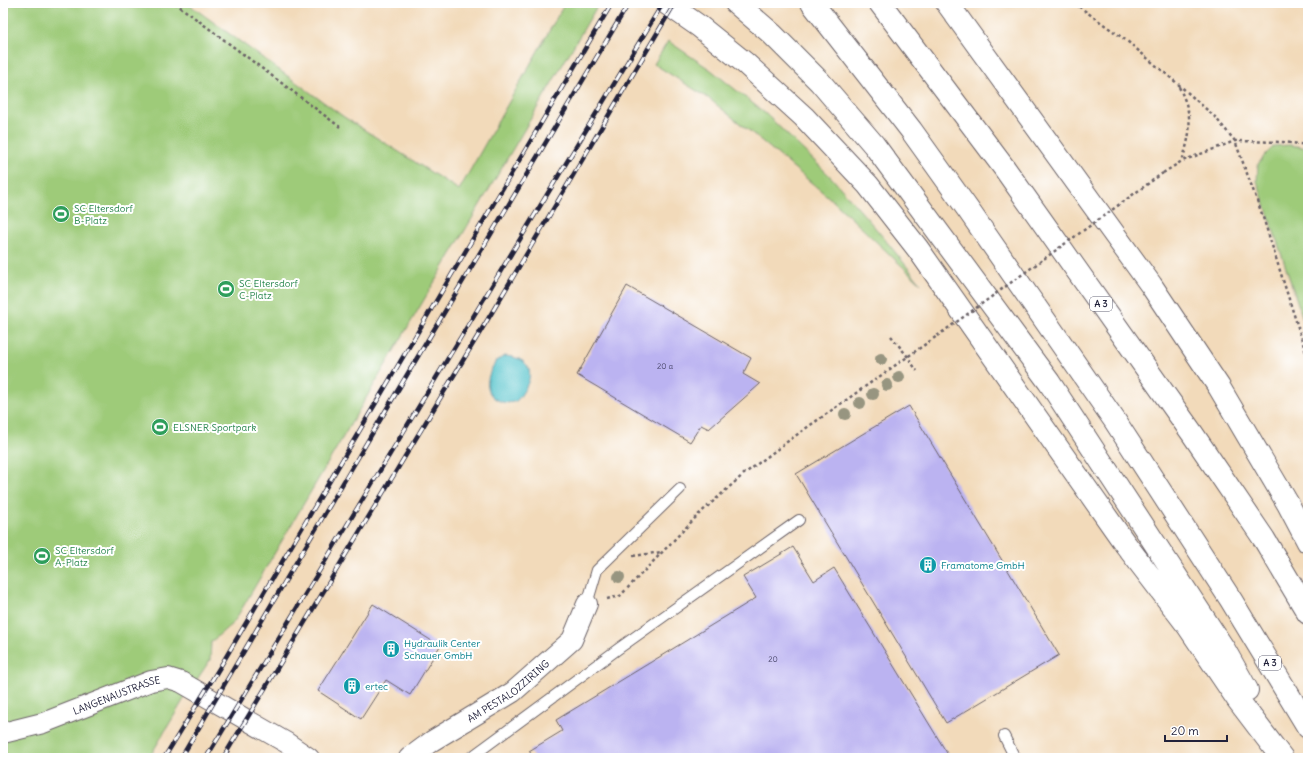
<svg xmlns="http://www.w3.org/2000/svg" width="1311" height="761" font-family="Delius,sans-serif">
<style>
.green{fill:#9ecb79;stroke:#60765a}
.water{fill:#57c4cc;stroke:#3c7384}
.building{fill:#bbb3f1}
.lines{fill:none;stroke-linecap:round;stroke-linejoin:round}
.lane-casing{stroke:#6b6267;stroke-width:12}
.street-casing{stroke:#6b6267;stroke-width:22}
.highway-casing{stroke:#6b6267;stroke-width:24}
.path{stroke:#6b6267;stroke-width:2.5;stroke-dasharray:3 3;stroke-linecap:butt}
.lane{stroke:#fff;stroke-width:10}
.street{stroke:#fff;stroke-width:20}
.highway{stroke:#fff;stroke-width:22}
.rail-casing{stroke:#22223b;stroke-width:4.5}
.rail{stroke:#fff;stroke-width:3;stroke-dasharray:9;stroke-linecap:butt}
.path-bridge{stroke:#6b6267;stroke-width:2.5;stroke-dasharray:3 3;stroke-linecap:butt}
.tree{fill:#979580}
.labels{text-anchor:middle;stroke-width:4;stroke-linejoin:round;paint-order:stroke}
.number-label{font-size:8px;fill:#484668}
.shield{fill:#fff;stroke:#646476;stroke-width:1}
.shield-label{font-size:9px;font-weight:bold;fill:#22223b}
.leisure-label{font-size:10px;fill:#27864d;stroke:#fff;text-anchor:start}
.culture-label{font-size:10px;fill:#0d838f;stroke:#fff;text-anchor:start}
.street-label{font-size:10px;fill:#22223b;stroke:#fff}
</style>
<rect width="100%" height="100%" fill="#fff"/>
<filter id="ink" filterUnits="userSpaceOnUse"><feTurbulence type="fractalNoise" baseFrequency=".025" numOctaves="2"/><feDisplacementMap in="SourceGraphic" scale="8" xChannelSelector="R" yChannelSelector="G"/><feConvolveMatrix kernelMatrix="1 2 1 2 8 2 1 2 1" color-interpolation-filters="sRGB"/></filter>
<filter id="wash" filterUnits="userSpaceOnUse"><feTurbulence type="fractalNoise" baseFrequency=".012" numOctaves="4" result="noise"/><feDisplacementMap in="SourceGraphic" scale="16" xChannelSelector="R" yChannelSelector="G"/><feGaussianBlur stdDeviation="0.9" result="paint"/><feColorMatrix in="noise" values="0 0 0 0 0 0 0 0 0 0 0 0 0 0 0 0 0 1.4 0 .05"/><feComposite in="paint" operator="in"/></filter>
<g filter="url(#wash)">
<rect width="100%" height="100%" fill="#f2daba"/>
<path class="green" d="M 3,3 L 187,3 L 344,117 L 459,190 L 565,3 L 599,3 L 234,622 L 211,642 L 210,660 L 184,699 L 149,758 L 7,758 L 3,743 Z
M 668,41 L 711,70 L 766,114 L 831,177 L 878,231 L 921,284 L 832,200 L 757,137 L 708,98 L 654,64 Z
M 1290,145 L 1308,148 L 1308,334 L 1257,181 L 1258,164 L 1266,154 L 1274,146 Z"/>
<path class="water" d="M 504,356 C 528,357 537,371 523,392 C 521,395 519,399 516,401 C 509,404 502,403 496,399 C 482,391 488,372 496,362 C 498,360 501,358 504,356 Z"/>
<g id="blocks">
<path class="building" d="M 627,286 L 751,358 L 743,374 L 760,384 L 709,429 L 701,425 L 690,442 L 577,375 Z
M 909,406 L 1059,655 L 946,723 L 796,474 Z
M 793,547 L 814,581 L 834,568 L 950,758 L 534,758 L 529,751 L 562,731 L 556,720 L 756,598 L 743,577 Z
M 373,604 L 440,646 L 410,695 L 386,680 L 361,719 L 318,691 Z"/>
</g>
</g>
<g filter="url(#ink)">
<use href="#blocks" fill-opacity="0" stroke="#6b6267" stroke-width="1"/>
<g class="lines">
<defs>
<path id="lane" d="M 587,604 L 597,570 L 680,489
M 1004,736 L 1015,758
M 470,758 L 618,649 L 799,520"/>
<g id="street">
<path id="s1" d="M 3,733 L 43,723 L 151,681 L 168,678 L 181,682 L 287,743 L 309,758"/>
<path id="s2" d="M 409,758 L 432,741 L 513,692 L 572,640 L 587,604"/>
</g>
<path id="highway" d="M 666,3 L 699,26 L 745,63 L 804,117 L 868,185 L 918,249 L 1126,545 L 1188,626 L 1238,700 L 1282,758
M 736,3 L 772,34 L 820,82 L 874,145 L 1049,382 L 1224,649 L 1247,690
M 812,3 L 911,130 L 969,211 L 1115,421 L 1231,600 L 1308,727
M 880,3 L 1005,169 L 1192,433 L 1264,539 L 1308,613
M 947,3 L 1151,285 L 1219,387 L 1288,504 L 1308,542"/>
</defs>
<use href="#lane" class="lane-casing"/>
<use href="#street" class="street-casing"/>
<use href="#highway" class="highway-casing"/>
<path class="path" d="M 175,3 L 340,127
M 1074,3 L 1127,41 L 1178,84 L 1215,117 L 1235,141 L 1262,214 L 1308,359
M 1179,87 C 1193,116 1192,130 1182,161
M 1163,173 L 1182,161 L 1235,141 L 1283,142 L 1308,145
M 891,336 L 908,357 L 917,371
M 633,556 L 662,552
M 607,599 L 620,596 L 698,515 L 744,474 L 795,436 L 937,336"/>
<use href="#lane" class="lane"/>
<use href="#street" class="street"/>
<use href="#highway" class="highway"/>
<defs>
<path id="rail" d="M 164,758 L 220,667 L 612,3
M 181,758 L 383,415 L 629,3
M 206,758 L 663,3
M 223,758 L 494,309 L 675,3"/>
</defs>
<use href="#rail" class="rail-casing"/>
<use href="#rail" class="rail"/>
<path class="path-bridge" d="M 937,336 L 1163,173"/>
</g>
<g class="tree">
<circle cx="881" cy="359" r="6"/>
<circle cx="899" cy="377" r="6"/>
<circle cx="887" cy="385" r="6"/>
<circle cx="873" cy="394" r="6"/>
<circle cx="860" cy="403" r="6"/>
<circle cx="845" cy="414" r="6"/>
<circle cx="619" cy="577" r="6"/>
</g>
</g>
<defs>
<symbol id="stadium-disc" viewBox="-11 -11 22 22"><circle r="9.5" fill="#2e9e5b" stroke="#fff"/><path d="M0-5a6.5 5 0 1 0 0 10a6.5 5 0 1 0 0-10ZM-3.5-1.8h7v3.6h-7Z" fill="#fff"/></symbol>
<symbol id="building-disc" viewBox="-11 -11 22 22"><circle r="9.5" fill="#0f9aa8" stroke="#fff"/><path d="M-4-6H4V6H1V3H-1V6H-4ZM-2.5-4.3h1.7v1.8h-1.7ZM.8-4.3h1.7v1.8H.8ZM-2.5-1h1.7V.8h-1.7ZM.8-1h1.7V.8H.8Z" fill="#fff"/></symbol>
</defs>
<g fill-rule="evenodd">
<use href="#stadium-disc" x="51" y="204" width="20" height="20"/>
<use href="#stadium-disc" x="216" y="279" width="20" height="20"/>
<use href="#stadium-disc" x="150" y="417" width="20" height="20"/>
<use href="#stadium-disc" x="32" y="546" width="20" height="20"/>
<use href="#building-disc" x="918" y="555" width="20" height="20"/>
<use href="#building-disc" x="381" y="639" width="20" height="20"/>
<use href="#building-disc" x="342" y="676" width="20" height="20"/>
</g>
<g class="labels">
<g class="number-label">
<text x="665" y="369">20 a</text>
<text x="773" y="662">20</text>
</g>
<g class="shield">
<rect x="1090" y="297" width="22" height="14" rx="3"/>
<rect x="1259" y="656" width="22" height="14" rx="3"/>
</g>
<g class="shield-label">
<text x="1101" y="307">A 3</text>
<text x="1270" y="666">A 3</text>
</g>
<g class="leisure-label">
<text x="74" y="212">SC Eltersdorf<tspan x="74" dy="12">B-Platz</tspan></text>
<text x="239" y="287">SC Eltersdorf<tspan x="239" dy="12">C-Platz</tspan></text>
<text x="173" y="431">ELSNER Sportpark</text>
<text x="55" y="554">SC Eltersdorf<tspan x="55" dy="12">A-Platz</tspan></text>
</g>
<g class="culture-label">
<text x="941" y="569">Framatome GmbH</text>
<text x="404" y="647">Hydraulik Center<tspan x="404" dy="12">Schauer GmbH</tspan></text>
<text x="365" y="690">ertec</text>
</g>
<g class="street-label">
<text dy="4" stroke="none"><textPath href="#s2" startOffset="120">AM PESTALOZZIRING</textPath></text>
<text dy="4" stroke="none"><textPath href="#s1" startOffset="120">LANGENAUSTRASSE</textPath></text>
</g>
</g>
<rect width="1311" height="761" fill="none" stroke="#fff" stroke-width="16"/>
<path d="M1165 735v6h62v-6" fill="none" stroke="#22223b" stroke-width="2"/>
<text x="1171" y="735" font-size="12" fill="#22223b" stroke="#ffffff" stroke-width="3" paint-order="stroke">20 m</text>
</svg>
